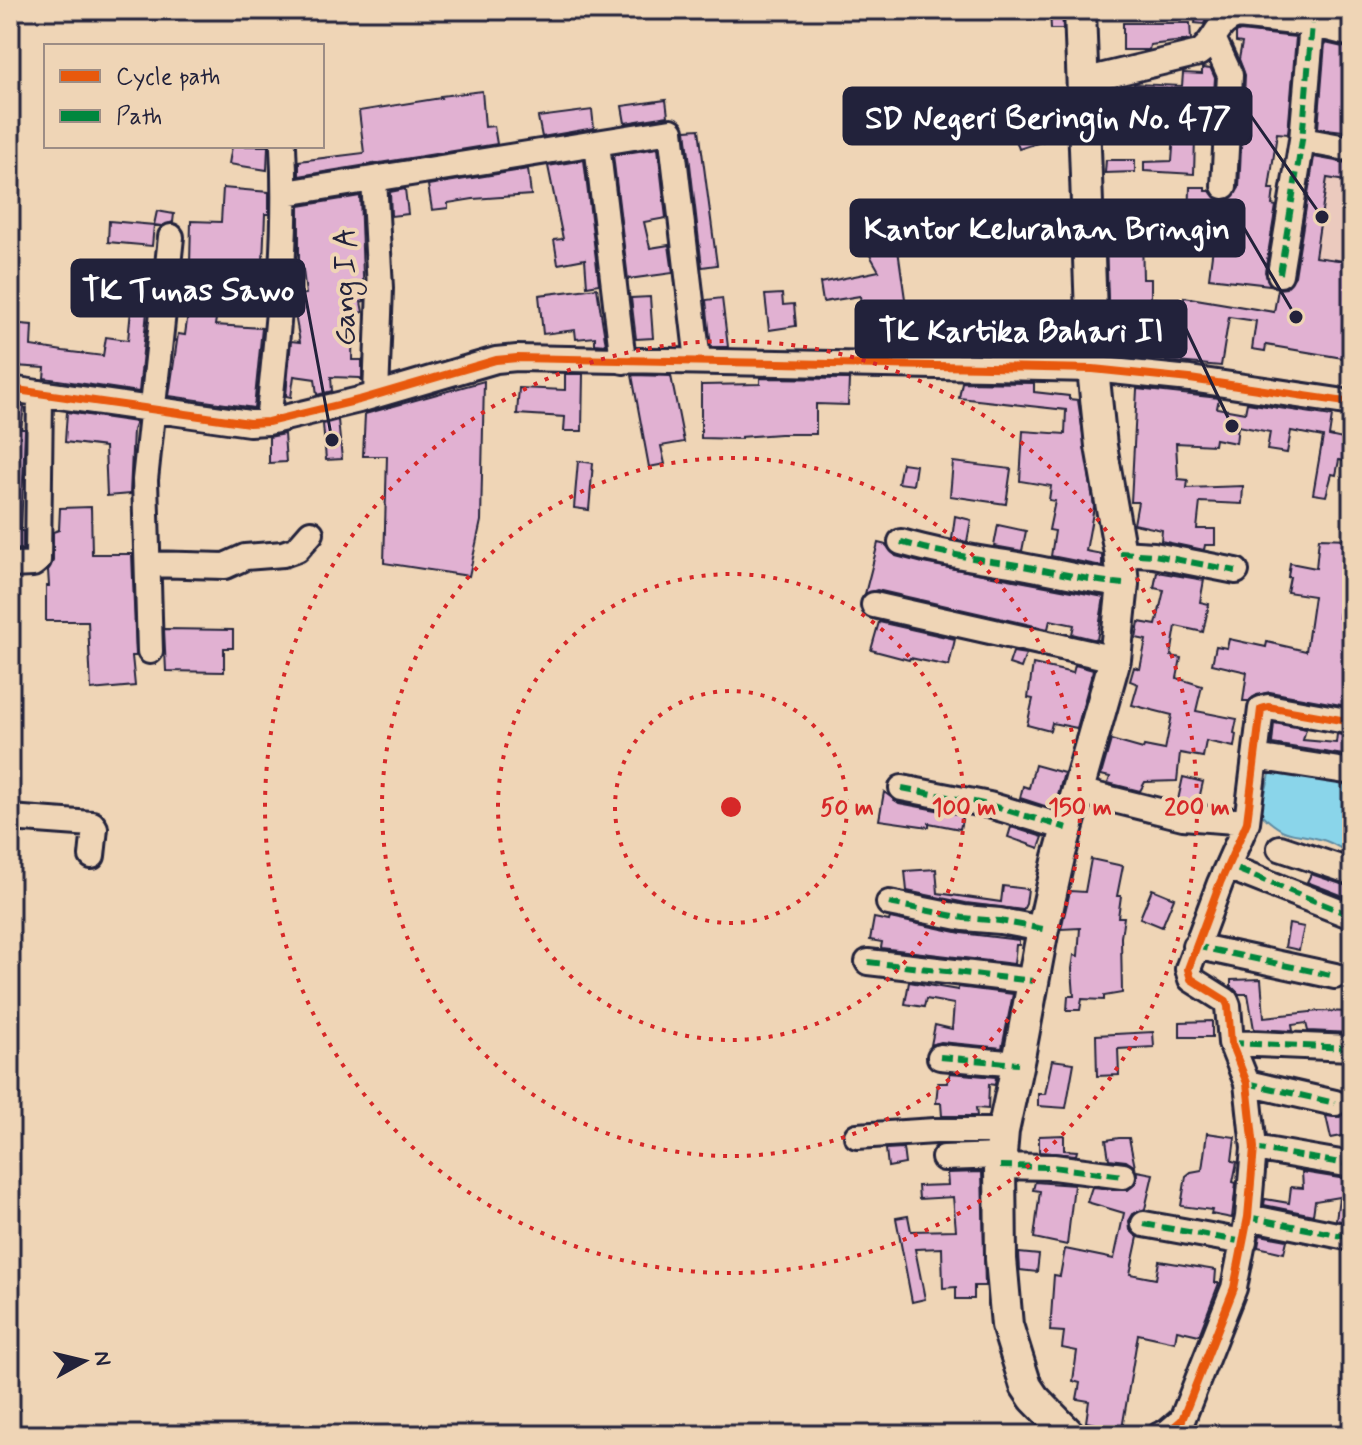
<svg xmlns="http://www.w3.org/2000/svg" width="1362" height="1445" font-family="Mynerve,sans-serif">
<style>
.built{fill:#ebcabe}
.green{fill:#cbdc91;stroke:#767f66;stroke-width:2}
.water{fill:#8ad5ea;stroke:#608da4;stroke-width:2}
.building{fill:#e1b1d2;stroke:#22223b;stroke-width:2}
.lines{fill:none;stroke-linecap:round;stroke-linejoin:round}
.minor-casing{stroke:#22223b;stroke-width:30}
.major-casing{stroke:#22223b;stroke-width:36}
.minor{stroke:#efd5b6;stroke-width:24}
.major{stroke:#efd5b6;stroke-width:30}
.quiet{stroke:#00873e;stroke-width:6;stroke-dasharray:12 6;stroke-linecap:butt}
.cycleway-casing{stroke:#efd5b6;stroke-width:13}
.cycleway{stroke:#e8590c;stroke-width:8}
.ring{fill:none;stroke:#d62828;stroke-width:4;stroke-dasharray:4 8}
.labels{text-anchor:middle;stroke-width:8;stroke-linejoin:round;paint-order:stroke}
.street-label{font-size:30px;fill:#22223b;stroke:#efd5b6}
.centre{fill:#d62828;stroke:#efd5b6;stroke-width:4}
.ring-label{font-size:24px;text-anchor:middle;font-weight:bold;fill:#d62828;stroke:#efd5b6;stroke-width:8;stroke-linejoin:round;paint-order:stroke}
.leader{fill:none;stroke:#22223b;stroke-width:3}
.callout-dot{fill:#22223b;stroke:#efd5b6;stroke-width:3}
.callout{fill:#22223b;stroke:#22223b;stroke-width:3}
.callout-label{font-size:32px;text-anchor:middle;font-weight:bold;fill:#fff}
</style>
<rect width="100%" height="100%" fill="#efd5b6"/>
<filter id="ink" filterUnits="userSpaceOnUse"><feTurbulence type="fractalNoise" baseFrequency=".0125" numOctaves="2"/><feDisplacementMap in="SourceGraphic" scale="16" xChannelSelector="R" yChannelSelector="G"/><feConvolveMatrix kernelMatrix="1 2 1 2 8 2 1 2 1" color-interpolation-filters="sRGB"/></filter>
<g filter="url(#ink)">
<path class="built" d="M 1303,147 L 1352,154 L 1352,290 L 1283,280 Z"/>
<path class="green" d="M 1107,10 L 1191,10 L 1190,15 L 1109,16 Z"/>
<path class="water" d="M 1279,772 L 1317,777 L 1352,786 L 1352,854 C 1343,850 1333,843 1323,840 C 1290,830 1288,840 1260,813 L 1270,774 Z"/>
<path class="building" d="M 1050,10 L 1062,10 L 1063,29 L 1051,29 Z
M 1197,10 L 1210,10 L 1204,24 L 1195,23 Z
M 1318,10 L 1352,10 L 1351,18 Z
M 1123,23 L 1190,23 L 1191,40 L 1150,45 L 1149,50 L 1123,50 Z
M 1240,31 L 1296,37 L 1288,134 L 1277,133 L 1269,189 L 1274,189 L 1272,205 L 1276,206 L 1265,272 L 1270,285 L 1209,278 L 1215,231 L 1189,230 L 1190,187 L 1205,187 L 1205,191 L 1210,191 L 1215,198 L 1224,201 L 1231,199 L 1239,188 L 1242,129 L 1245,129 L 1249,98 L 1244,97 L 1245,75 L 1239,59 L 1242,43 L 1236,42 L 1236,33 Z
M 1325,43 L 1352,49 L 1352,132 L 1318,128 Z
M 1202,68 L 1211,69 L 1215,78 L 1211,140 L 1195,138 L 1194,174 L 1144,171 L 1144,162 L 1172,161 L 1174,134 L 1107,131 L 1108,109 L 1133,110 L 1134,84 L 1182,86 L 1183,73 L 1202,74 Z
M 482,91 L 485,127 L 494,126 L 497,144 L 299,176 L 299,161 L 364,153 L 359,111 L 441,98 L 440,96 Z
M 1065,92 L 1066,134 L 1019,149 L 1006,109 Z
M 666,100 L 668,116 L 625,123 L 622,106 Z
M 592,110 L 594,128 L 542,137 L 538,117 Z
M 699,129 L 717,265 L 702,267 L 686,130 Z
M 232,146 L 268,146 L 267,170 L 229,164 Z
M 658,148 L 666,218 L 644,222 L 650,248 L 669,245 L 673,273 L 628,279 L 613,155 Z
M 1314,157 L 1352,164 L 1352,182 L 1327,178 L 1315,257 L 1352,262 L 1352,332 L 1348,331 L 1343,358 L 1266,345 L 1265,351 L 1252,349 L 1256,321 L 1229,317 L 1221,366 L 1166,361 L 1166,357 L 1110,354 L 1105,214 L 1120,214 L 1119,210 L 1150,210 L 1150,222 L 1154,222 L 1154,236 L 1142,236 L 1143,279 L 1151,279 L 1151,298 L 1184,301 L 1184,297 L 1274,312 L 1278,289 L 1286,288 L 1295,276 Z
M 584,160 L 599,284 L 587,286 L 585,259 L 558,264 L 554,240 L 563,239 L 548,166 Z
M 1106,160 L 1135,160 L 1135,172 L 1105,173 Z
M 528,169 L 531,195 L 473,199 L 448,203 L 448,208 L 432,210 L 428,185 Z
M 223,188 L 269,192 L 269,214 L 265,214 L 263,262 L 267,262 L 266,289 L 228,288 L 228,294 L 220,293 L 215,325 L 262,328 L 254,408 L 169,396 L 178,334 L 185,335 L 189,306 L 183,306 L 190,265 L 191,221 L 221,222 Z
M 405,189 L 408,214 L 391,216 L 390,192 Z
M 360,196 L 364,301 L 361,302 L 363,312 L 353,314 L 352,360 L 362,360 L 362,381 L 360,378 L 331,377 L 332,391 L 317,395 L 315,379 L 294,376 L 291,397 L 286,396 L 291,341 L 300,342 L 294,309 L 295,296 L 306,294 L 303,270 L 299,270 L 299,206 Z
M 157,211 L 174,214 L 173,222 L 162,226 L 154,225 Z
M 903,220 L 915,240 L 898,250 L 909,327 L 865,333 L 860,296 L 823,302 L 820,283 L 879,271 L 863,243 Z
M 109,221 L 154,225 L 152,246 L 108,242 Z
M 127,269 L 151,271 L 139,392 L 44,378 L 45,368 L 15,366 L 16,359 L 10,358 L 10,323 L 32,325 L 31,346 L 63,351 L 103,356 L 106,337 L 128,340 L 131,310 L 123,309 Z
M 597,288 L 606,345 L 595,344 L 595,337 L 576,339 L 575,330 L 543,334 L 539,295 Z
M 782,294 L 783,305 L 794,304 L 796,326 L 769,330 L 765,295 Z
M 650,297 L 653,338 L 636,339 L 631,298 Z
M 722,298 L 728,347 L 711,347 L 706,300 Z
M 565,374 L 583,374 L 582,431 L 564,431 L 565,417 L 517,414 L 519,388 L 565,390 Z
M 632,375 L 671,376 L 684,442 L 661,446 L 665,464 L 649,467 Z
M 760,378 L 849,379 L 848,405 L 816,404 L 816,434 L 780,434 L 741,437 L 741,439 L 701,438 L 701,385 L 760,384 Z
M 484,381 L 481,521 L 469,576 L 384,563 L 387,456 L 363,456 L 365,414 Z
M 962,382 L 1034,383 L 1034,392 L 1069,396 L 1069,399 L 1078,400 L 1094,507 L 1086,551 L 1102,554 L 1102,566 L 1051,556 L 1055,531 L 1049,530 L 1055,501 L 1049,500 L 1051,486 L 1020,481 L 1023,431 L 1065,434 L 1066,410 L 959,398 Z
M 1137,389 L 1219,398 L 1217,408 L 1245,413 L 1247,403 L 1332,416 L 1329,436 L 1352,441 L 1352,463 L 1339,460 L 1336,475 L 1332,474 L 1326,496 L 1313,494 L 1323,437 L 1291,431 L 1287,453 L 1267,450 L 1270,432 L 1238,426 L 1236,443 L 1215,439 L 1214,445 L 1176,443 L 1178,479 L 1188,480 L 1187,488 L 1243,486 L 1242,504 L 1200,502 L 1197,529 L 1215,529 L 1215,545 L 1205,545 L 1204,550 L 1161,541 L 1162,530 L 1134,524 L 1138,502 L 1131,502 Z
M 10,405 L 24,407 L 21,429 L 25,429 L 21,531 L 23,531 L 23,549 L 10,550 Z
M 67,412 L 136,422 L 133,430 L 130,494 L 107,496 L 105,447 L 65,442 Z
M 338,420 L 342,459 L 326,460 L 323,424 Z
M 284,434 L 286,462 L 269,463 L 269,437 Z
M 578,461 L 593,463 L 589,510 L 574,508 Z
M 953,462 L 1011,469 L 1006,504 L 950,496 Z
M 902,463 L 916,465 L 913,485 L 898,483 Z
M 91,507 L 92,554 L 132,554 L 136,656 L 132,656 L 135,686 L 91,690 L 88,621 L 46,621 L 46,586 L 49,586 L 48,570 L 53,561 L 53,532 L 59,530 L 60,508 Z
M 955,516 L 971,520 L 967,542 L 952,539 Z
M 998,525 L 1026,531 L 1022,551 L 994,546 Z
M 1319,538 L 1350,539 L 1339,618 L 1352,620 L 1345,657 L 1352,658 L 1348,685 L 1352,686 L 1352,707 L 1270,692 L 1257,695 L 1249,701 L 1243,701 L 1247,672 L 1212,664 L 1216,646 L 1227,648 L 1229,639 L 1266,647 L 1267,642 L 1306,651 L 1314,596 L 1287,592 L 1290,577 L 1288,577 L 1290,563 L 1316,568 Z
M 878,543 L 886,545 L 896,556 L 923,563 L 1104,597 L 1097,640 L 1072,634 L 1074,625 L 1050,620 L 1048,629 L 877,590 L 865,594 Z
M 1157,572 L 1204,580 L 1200,602 L 1209,604 L 1203,632 L 1176,626 L 1171,656 L 1181,658 L 1177,678 L 1202,686 L 1196,711 L 1237,719 L 1234,733 L 1236,734 L 1234,747 L 1206,741 L 1203,757 L 1180,753 L 1177,781 L 1145,782 L 1140,791 L 1108,783 L 1110,777 L 1101,775 L 1111,740 L 1143,749 L 1144,746 L 1165,750 L 1172,715 L 1132,705 L 1138,684 L 1130,681 L 1134,667 L 1140,669 L 1146,640 L 1136,638 L 1139,622 L 1156,625 L 1164,590 L 1154,588 Z
M 879,622 L 955,639 L 949,666 L 910,658 L 909,660 L 871,650 Z
M 164,629 L 233,630 L 233,648 L 224,648 L 224,672 L 166,671 Z
M 1013,652 L 1026,654 L 1021,668 L 1009,664 Z
M 1033,664 L 1073,673 L 1075,665 L 1093,670 L 1077,728 L 1052,723 L 1050,731 L 1027,725 L 1033,699 L 1028,698 Z
M 1274,723 L 1306,729 L 1303,740 L 1336,743 L 1337,734 L 1352,737 L 1350,756 L 1272,744 Z
M 1035,765 L 1064,773 L 1054,809 L 1020,798 L 1023,786 L 1029,788 Z
M 1183,777 L 1203,782 L 1198,803 L 1178,800 Z
M 884,792 L 899,803 L 963,815 L 960,829 L 929,823 L 929,827 L 879,820 Z
M 1011,827 L 1043,837 L 1039,848 L 1008,837 Z
M 1091,859 L 1123,866 L 1117,896 L 1121,896 L 1118,917 L 1124,917 L 1121,937 L 1122,993 L 1104,996 L 1104,1000 L 1082,999 L 1080,1010 L 1067,1010 L 1068,996 L 1074,996 L 1072,969 L 1074,955 L 1078,956 L 1080,928 L 1061,929 L 1070,891 L 1085,892 Z
M 936,869 L 938,893 L 1001,902 L 1003,886 L 1028,889 L 1026,904 L 1023,910 L 966,903 L 907,891 L 905,871 Z
M 1311,874 L 1347,886 L 1352,887 L 1346,897 L 1307,882 Z
M 1152,889 L 1174,898 L 1162,927 L 1140,918 Z
M 874,918 L 889,921 L 890,918 L 961,933 L 1019,940 L 1019,945 L 1016,945 L 1014,964 L 881,948 L 882,942 L 870,940 Z
M 1289,924 L 1304,927 L 1299,950 L 1285,947 Z
M 1261,979 L 1264,1017 L 1320,1011 L 1352,1012 L 1352,1033 L 1308,1031 L 1306,1023 L 1292,1025 L 1293,1031 L 1254,1029 L 1248,994 L 1239,994 L 1231,986 L 1231,980 Z
M 909,982 L 958,990 L 958,987 L 1013,994 L 1002,1048 L 941,1042 L 931,1045 L 935,1025 L 952,1029 L 954,1004 L 926,999 L 924,1007 L 905,1004 Z
M 1212,1021 L 1212,1037 L 1180,1037 L 1180,1022 Z
M 1153,1032 L 1154,1047 L 1118,1049 L 1119,1075 L 1097,1076 L 1096,1035 Z
M 1052,1060 L 1074,1063 L 1066,1108 L 1038,1106 L 1038,1094 L 1045,1094 Z
M 950,1073 L 996,1077 L 995,1085 L 989,1084 L 988,1109 L 976,1108 L 977,1116 L 942,1116 L 941,1103 L 936,1103 L 938,1083 L 947,1083 Z
M 1348,1109 L 1352,1134 L 1331,1138 L 1326,1116 L 1340,1117 Z
M 1207,1133 L 1235,1137 L 1232,1161 L 1237,1162 L 1233,1182 L 1236,1183 L 1232,1218 L 1211,1214 L 1212,1210 L 1181,1206 L 1186,1176 L 1191,1172 L 1202,1170 Z
M 1064,1135 L 1064,1150 L 1077,1151 L 1076,1155 L 1039,1152 L 1039,1136 Z
M 1119,1138 L 1129,1138 L 1135,1167 L 1126,1161 L 1109,1159 L 1106,1140 Z
M 903,1148 L 905,1164 L 888,1167 L 886,1149 Z
M 1137,1171 L 1153,1174 L 1145,1209 L 1133,1214 L 1129,1221 L 1130,1230 L 1138,1237 L 1130,1274 L 1156,1279 L 1159,1261 L 1216,1270 L 1215,1283 L 1219,1283 L 1199,1335 L 1177,1330 L 1175,1342 L 1138,1334 L 1122,1429 L 1086,1422 L 1089,1401 L 1077,1399 L 1080,1383 L 1073,1381 L 1077,1351 L 1062,1348 L 1064,1332 L 1050,1331 L 1054,1275 L 1060,1276 L 1065,1249 L 1114,1259 L 1124,1213 L 1087,1202 L 1092,1187 L 1128,1190 L 1135,1184 Z
M 982,1172 L 985,1286 L 974,1286 L 974,1299 L 956,1299 L 956,1287 L 943,1288 L 942,1248 L 915,1249 L 925,1299 L 912,1302 L 896,1218 L 908,1216 L 911,1231 L 956,1230 L 953,1197 L 919,1199 L 918,1186 L 948,1185 L 947,1173 Z
M 1302,1172 L 1352,1180 L 1352,1223 L 1336,1220 L 1339,1197 L 1315,1201 L 1313,1215 L 1264,1205 L 1265,1199 L 1289,1203 L 1291,1187 L 1303,1188 Z
M 1035,1182 L 1074,1185 L 1067,1245 L 1034,1238 L 1040,1191 L 1033,1190 Z
M 1260,1235 L 1287,1240 L 1284,1253 L 1258,1247 Z
M 1019,1253 L 1039,1255 L 1037,1272 L 1020,1270 Z"/>
<g class="lines">
<defs>
<path id="minor" d="M 1213,38 L 1230,75 L 1224,186
M 1083,81 L 1199,53 C 1216,42 1216,21 1238,16 L 1312,24 L 1352,34
M 1302,140 L 1352,149
M 597,144 L 623,361
M 374,179 L 380,288 L 376,395
M 286,193 L 671,131 L 698,361
M 1280,274 L 1302,140 L 1312,24
M 10,389 L 249,423 L 268,422 L 359,400 L 496,360 L 517,358 L 1093,369 L 1190,379 L 1352,403
M 268,422 C 278,329 288,239 283,146
M 901,542 C 936,552 970,558 1005,563 C 1045,569 1083,580 1123,584
M 1120,553 L 1154,555 L 1236,571
M 148,564 L 225,566 L 245,557 L 283,554 L 297,549 L 311,533
M 10,565 L 33,564 L 38,560 L 40,393
M 874,605 L 1115,659
M 150,651 L 145,480 L 171,237
M 1255,757 L 1352,772
M 902,788 L 989,805 L 1067,828
M 1078,791 L 1183,817 L 1247,822
M 10,818 L 92,824 L 95,828 L 92,856
M 1280,848 L 1352,872
M 1228,867 L 1352,916
M 889,903 L 964,918 L 1000,921 L 1043,929
M 1195,946 L 1335,976
M 868,962 L 1033,981
M 1231,1043 L 1352,1048
M 940,1057 L 1018,1064
M 1247,1083 L 1335,1103
M 857,1136 L 935,1131 L 1003,1131
M 1254,1148 L 1352,1165
M 944,1158 L 1001,1156
M 1000,1166 L 1053,1167 L 1123,1176
M 1248,1217 L 1352,1238
M 1144,1224 L 1244,1242
M 1160,1435 L 1168,1432 L 1182,1420 L 1234,1288 L 1248,1217 L 1254,1148 L 1247,1083 L 1231,1043 L 1228,1006 L 1226,1001 L 1191,979 L 1188,969 L 1220,883 L 1247,822 L 1261,709 L 1268,707 L 1352,722"/>
<path id="major" d="M 1070,1435 L 1034,1398 L 1026,1386 L 1007,1325 L 1001,1259 L 1000,1166 L 1003,1131 L 1019,1057 L 1043,929 L 1059,857 L 1115,659 L 1123,584 L 1120,553 L 1101,446 L 1093,369 L 1080,10"/>
</defs>
<use href="#minor" class="minor-casing"/>
<use href="#major" class="major-casing"/>
<use href="#minor" class="minor"/>
<use href="#major" class="major"/>
<path class="quiet" d="M 1280,274 L 1302,140 L 1312,24
M 901,542 C 936,552 970,558 1005,563 C 1045,569 1083,580 1123,584
M 1120,553 L 1154,555 L 1236,571
M 902,788 L 989,805 L 1067,828
M 1225,874 L 1228,867 L 1234,868 L 1352,916
M 889,903 L 964,918 L 1000,921 L 1043,929
M 1195,946 L 1335,976
M 868,962 L 1033,981
M 1231,1043 L 1352,1048
M 940,1057 L 1018,1064
M 1247,1083 L 1335,1103
M 1254,1148 L 1352,1165
M 1000,1166 L 1053,1167 L 1123,1176
M 1248,1217 L 1352,1238
M 1144,1224 L 1244,1242"/>
<defs>
<path id="cycleway" d="M 10,389 L 249,423 L 268,422 L 359,400 L 496,360 L 517,358 L 1093,369 L 1190,379 L 1352,403
M 1160,1435 L 1168,1432 L 1182,1420 L 1234,1288 L 1248,1217 L 1254,1148 L 1247,1083 L 1231,1043 L 1228,1006 L 1226,1001 L 1191,979 L 1188,969 L 1220,883 L 1247,822 L 1261,709 L 1268,707 L 1352,722"/>
</defs>
<use href="#cycleway" class="cycleway-casing"/>
<use href="#cycleway" class="cycleway"/>
</g>
</g>
<g class="ring">
<circle cx="731" cy="807" r="116"/>
<circle cx="731" cy="807" r="233"/>
<circle cx="731" cy="807" r="349"/>
<circle cx="731" cy="807" r="466"/>
</g>
<g class="labels">
<g class="street-label">
<text transform="translate(344 287) rotate(-90)" y="10">Gang I A</text>
</g>
</g>
<circle cx="731" cy="807" r="12" class="centre"/>
<g class="ring-label">
<text x="847" y="815">50 m</text>
<text x="964" y="815">100 m</text>
<text x="1080" y="815">150 m</text>
<text x="1197" y="815">200 m</text>
</g>
<path class="leader" d="M1322 217L1251 116M1296 317L1244 228M332 440L304 288M1232 426L1186 329"/>
<g class="callout-dot">
<circle cx="1322" cy="217" r="8"/>
<circle cx="1296" cy="317" r="8"/>
<circle cx="332" cy="440" r="8"/>
<circle cx="1232" cy="426" r="8"/>
</g>
<g class="callout">
<rect x="844" y="88" width="407" height="56" rx="8"/>
<rect x="851" y="200" width="393" height="56" rx="8"/>
<rect x="72" y="260" width="232" height="56" rx="8"/>
<rect x="856" y="301" width="330" height="56" rx="8"/>
</g>
<g class="callout-label">
<text x="1048" y="128">SD Negeri Beringin No. 477</text>
<text x="1047" y="239">Kantor Kelurahan Bringin</text>
<text x="188" y="300">TK Tunas Sawo</text>
<text x="1021" y="341">TK Kartika Bahari II</text>
</g>
<rect width="1362" height="1445" fill="none" stroke="#efd5b6" stroke-width="40"/>
<rect x="20" y="20" width="1322" height="1405" fill="none" stroke="#22223b" stroke-width="3" filter="url(#ink)"/>
<rect x="44" y="44" width="280" height="104" fill="#efd5b6" stroke="#9d8d85" stroke-width="2"/>
<rect x="60" y="70" width="40" height="12" fill="#e8590c" stroke="#9d8d85" stroke-width="2"/>
<text x="116" y="84" font-size="24" fill="#22223b">Cycle path</text>
<rect x="60" y="110" width="40" height="12" fill="#00873e" stroke="#9d8d85" stroke-width="2"/>
<text x="116" y="124" font-size="24" fill="#22223b">Path</text>
<g transform="translate(84 1361) rotate(82)" stroke="#efd5b6" stroke-width="6" paint-order="stroke">
<path d="M0-6L14 30L0 20L-14 30Z" fill="#22223b"/>
<text y="-12" font-size="22" font-weight="bold" text-anchor="middle" fill="#22223b">N</text>
</g>
</svg>
